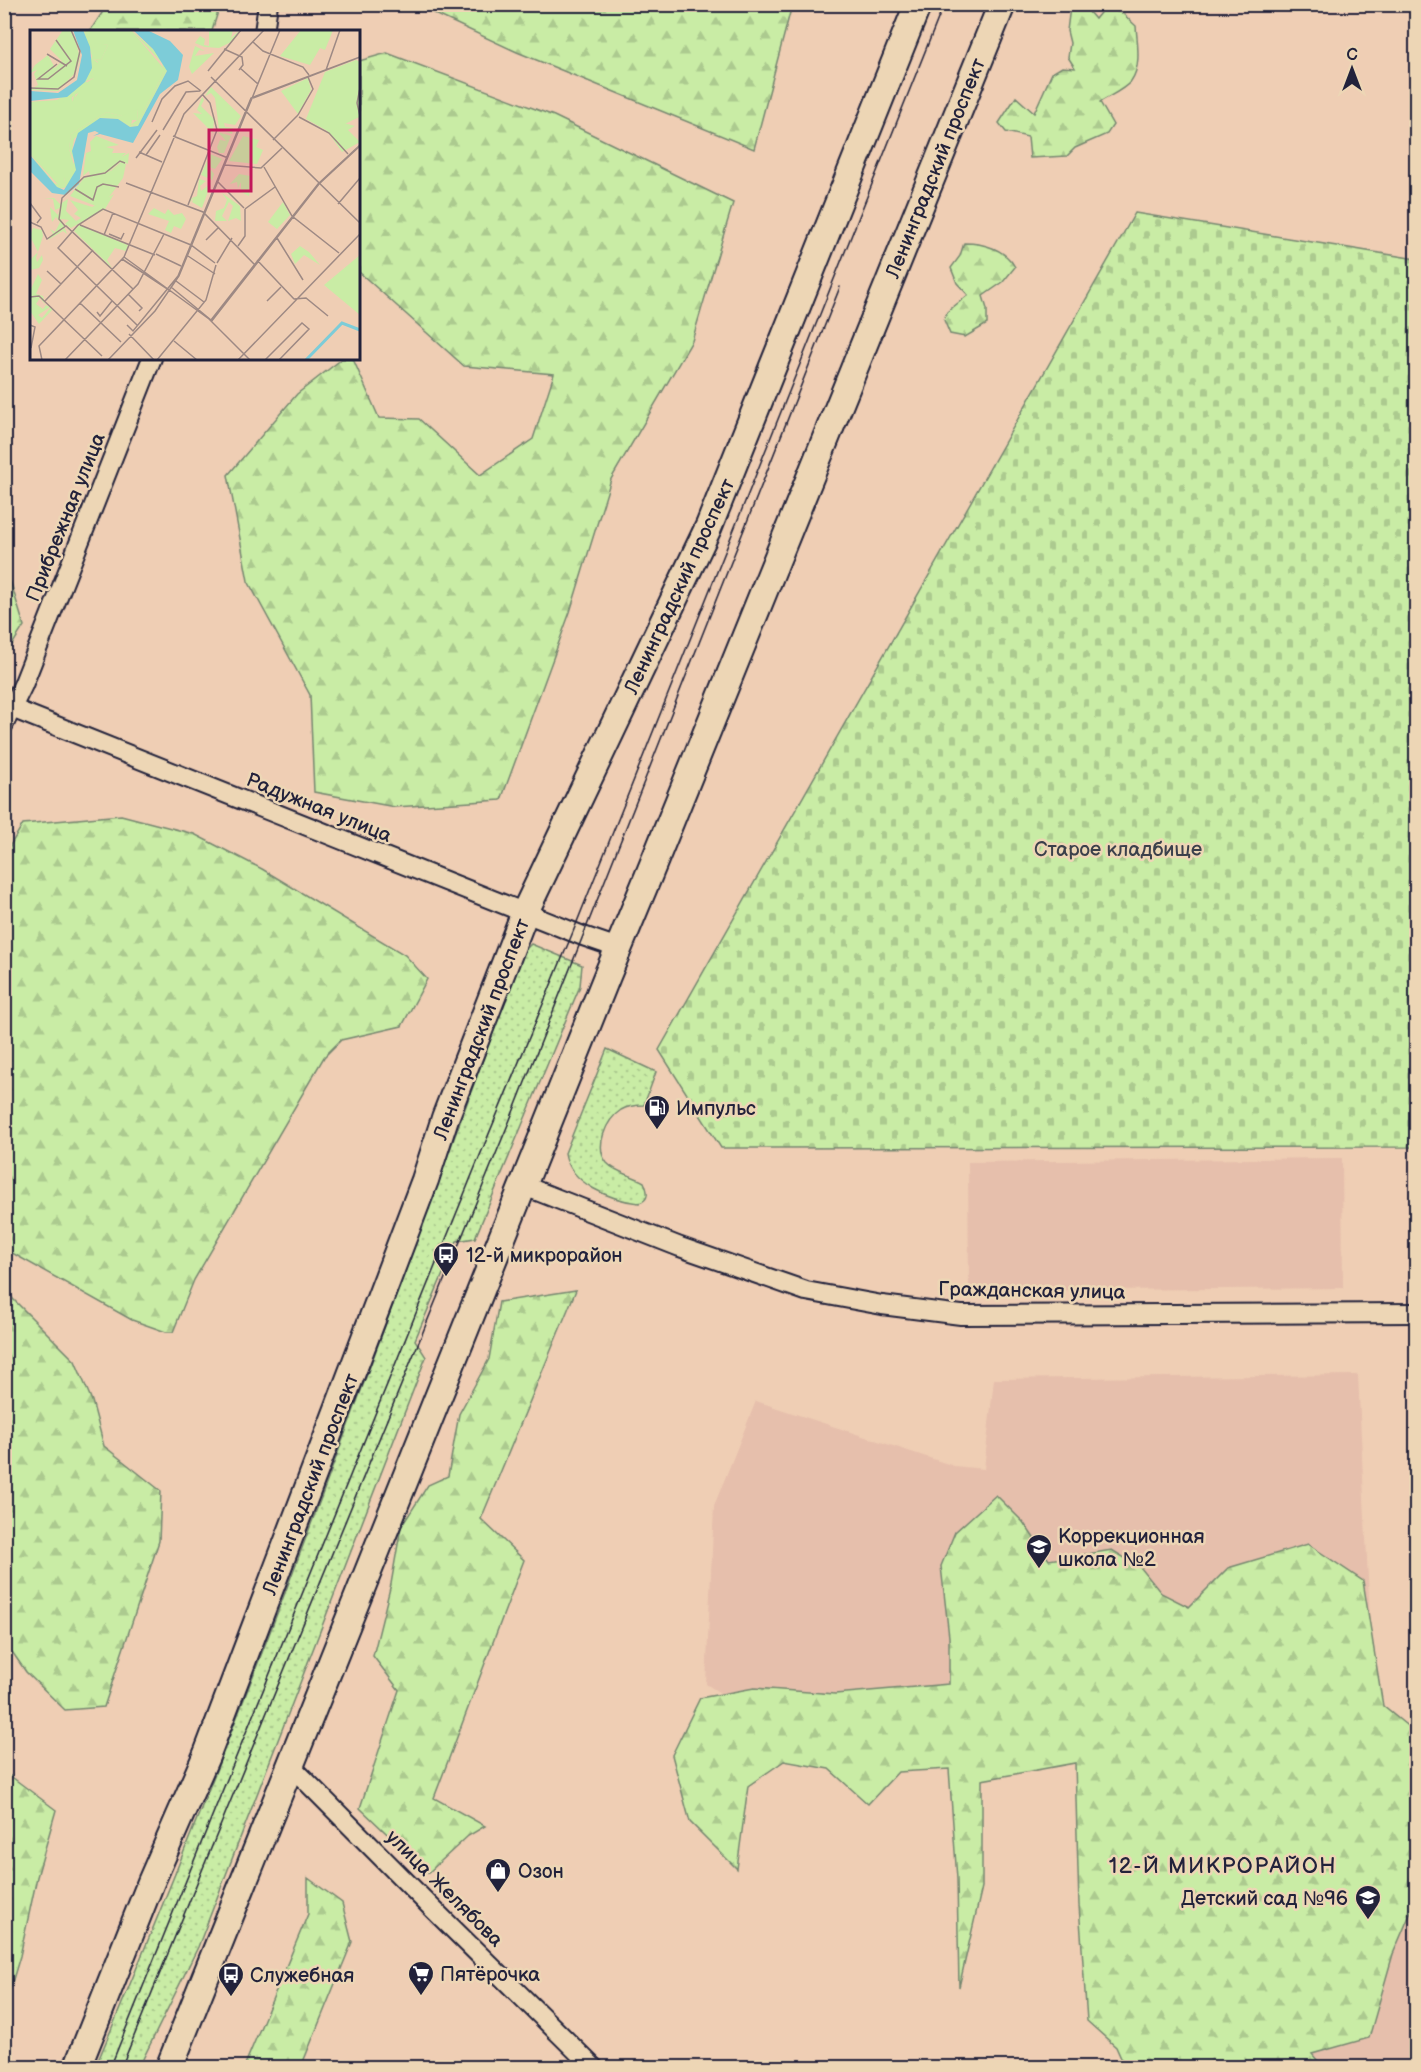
<svg xmlns="http://www.w3.org/2000/svg" width="1421" height="2072" font-family="'Balsamiq Sans',sans-serif">
<style>
.built{fill:#e6bfac}
.grass{fill:url(#grass-dots);stroke:#768770;stroke-width:1.5}
.forest{fill:url(#forest-firs);stroke:#768770;stroke-width:1.5}
.cemetery{fill:url(#cemetery-stones);stroke:#768770;stroke-width:1.5}
.lines{fill:none;stroke-linecap:round;stroke-linejoin:round}
.street-casing{stroke:#22223b;stroke-width:22}
.secondary-casing{stroke:#22223b;stroke-width:30}
.street{stroke:#edd6b5;stroke-width:18}
.secondary{stroke:#edd6b5;stroke-width:26}
.tram{stroke:#22223b;stroke-width:1.5}
.labels{text-anchor:middle;stroke-width:5;stroke-linejoin:round;paint-order:stroke}
.street-label{font-size:20px;fill:#22223b;stroke:#edd6b5}
.park-label{font-size:20px;fill:#3b404b;stroke:#edd6b5}
.poi-label{font-size:20px;fill:#22223b;stroke:#edd6b5;text-anchor:start}
.quarter-label{font-size:22px;letter-spacing:1.5px;fill:#22223b;stroke:#edd6b5}
.inset-river{fill:none;stroke:#7dccd8;stroke-width:3}
.inset-road{fill:none;stroke:#9d8984;stroke-width:1.5}
.view{fill:#c2185b;fill-opacity:0.15;stroke:#c2185b;stroke-width:3}
.inset-edge{fill:none;stroke:#22223b;stroke-width:3}
</style>
<defs>
<pattern id="grass-dots" width="8" height="8" patternUnits="userSpaceOnUse" patternTransform="scale(1.5)"><rect width="8" height="8" fill="#c9eca5"/><path d="M2 2h.1M6 6h.1" fill="none" stroke="#acca8f" stroke-width="1.8" stroke-linecap="round"/></pattern>
<pattern id="forest-firs" width="22" height="20" patternUnits="userSpaceOnUse" patternTransform="scale(1.5)"><rect width="22" height="20" fill="#c9eca5"/><path d="M5 1l3.5 6h-7zM16 11l3.5 6h-7z" fill="#acca8f"/></pattern>
<pattern id="cemetery-stones" width="16" height="16" patternUnits="userSpaceOnUse" patternTransform="scale(1.5)"><rect width="16" height="16" fill="#c9eca5"/><path d="M2 7V4a2 2 0 0 1 4 0v3zM10 15v-3a2 2 0 0 1 4 0v3z" fill="#acca8f"/></pattern>
</defs>
<rect width="100%" height="100%" fill="#efceb4"/>
<filter id="ink" filterUnits="userSpaceOnUse"><feTurbulence type="fractalNoise" baseFrequency=".0167" numOctaves="2"/><feDisplacementMap in="SourceGraphic" scale="12" xChannelSelector="R" yChannelSelector="G"/><feConvolveMatrix kernelMatrix="1 2 1 2 8 2 1 2 1" color-interpolation-filters="sRGB"/></filter>
<g filter="url(#ink)">
<path class="built" d="M 1342,1158 L 1343,1288 L 969,1291 L 968,1162 Z
M 1358,1375 L 1374,1702 L 743,1707 L 706,1684 L 714,1506 L 756,1401 L 954,1466 L 984,1469 L 994,1379 Z
M 1416,1796 L 1416,2067 L 1236,2067 Z"/>
<path class="grass" d="M 531,944 L 582,965 L 580,986 L 475,1238 L 457,1241 L 415,1340 L 426,1357 L 198,1947 L 139,2067 L 95,2068 C 250,1701 385,1327 522,953 Z
M 607,1049 L 656,1072 L 644,1105 C 636,1105 628,1106 621,1110 C 606,1120 594,1147 607,1163 C 616,1173 633,1175 644,1182 C 648,1191 650,1200 639,1203 C 611,1200 570,1184 565,1153 Z"/>
<path class="forest" d="M 100,5 L 100,4 L 220,5 L 212,31 L 90,31 L 102,13 Z
M 416,5 L 792,5 L 754,149 L 517,52 Z
M 1083,5 L 1095,19 L 1104,8 L 1122,13 L 1136,26 C 1137,42 1142,66 1131,81 C 1124,90 1109,96 1100,102 L 1113,125 L 1107,134 L 1075,148 L 1067,156 L 1030,158 L 1028,137 L 1006,132 L 999,123 L 1016,97 L 1034,113 L 1052,73 L 1062,67 L 1075,68 L 1068,57 L 1070,43 L 1067,31 L 1070,7 Z
M 387,53 L 554,116 L 733,203 L 692,341 L 611,479 L 570,612 L 501,800 L 395,807 L 314,792 L 310,695 L 248,581 L 228,475 L 297,394 L 342,359 L 353,359 L 379,418 L 419,419 L 480,475 L 533,439 L 554,374 L 464,366 L 359,272 L 359,61 Z
M 964,243 C 984,243 1005,249 1015,267 L 1003,282 L 983,296 L 987,309 L 987,324 L 965,337 L 950,334 L 944,320 L 947,312 L 968,295 L 957,283 L 951,268 L 960,256 Z
M 4,560 L 24,626 L 5,656 L 4,656 Z
M 121,815 L 194,834 L 262,869 L 405,955 L 427,979 L 402,1026 L 341,1040 L 324,1057 L 194,1280 L 173,1332 L 166,1332 L 132,1320 L 5,1249 L 5,854 L 23,824 Z
M 4,1288 L 13,1299 L 75,1361 L 92,1401 L 104,1446 L 161,1491 L 159,1541 L 104,1707 L 65,1710 L 26,1672 L 13,1653 L 5,1648 Z
M 576,1290 L 481,1519 L 524,1560 L 434,1798 L 485,1826 L 468,1836 L 428,1873 L 360,1808 L 399,1690 L 373,1656 L 391,1584 L 401,1527 L 428,1485 L 448,1476 L 459,1414 L 489,1359 L 499,1302 Z
M 996,1495 L 1023,1522 L 1049,1560 L 1112,1550 L 1141,1568 L 1161,1593 L 1189,1607 L 1228,1568 L 1308,1544 L 1363,1581 L 1383,1706 L 1416,1733 L 1416,1900 L 1393,1954 L 1369,2038 L 1312,2054 L 1323,2067 L 1125,2067 L 1116,2047 L 1087,2021 L 1079,1905 L 1075,1763 L 982,1780 L 982,1887 L 959,1987 L 957,1879 L 949,1769 L 898,1772 L 868,1804 L 829,1769 L 784,1761 L 748,1786 L 737,1869 L 690,1822 L 672,1755 L 700,1698 L 754,1688 L 835,1694 L 949,1684 L 949,1637 L 941,1566 L 955,1532 Z
M 5,1772 L 56,1810 L 37,1877 L 20,1956 L 5,2006 Z
M 308,1878 L 342,1903 L 352,1942 L 301,2067 L 244,2067 L 308,1914 Z"/>
<path class="cemetery" d="M 1135,213 L 1416,259 L 1416,1147 L 721,1148 L 659,1050 Z"/>
<g class="lines">
<defs>
<path id="street" d="M 264,32 L 268,4
M 4,705 L 583,936 L 618,948
M 4,724 L 23,685 L 152,358
M 522,1185 L 680,1247 L 806,1291 L 882,1305 L 961,1315 L 1416,1313
M 290,1765 L 433,1909 L 594,2068"/>
<path id="secondary" d="M 77,2068 L 151,1882 L 207,1754 L 425,1180 L 445,1118 L 525,912 L 709,526 L 918,4
M 169,2068 L 607,976 L 648,877 L 1002,4"/>
</defs>
<use href="#street" class="street-casing"/>
<use href="#secondary" class="secondary-casing"/>
<use href="#street" class="street"/>
<use href="#secondary" class="secondary"/>
<path class="tram" d="M 110,2068 L 476,1165 L 573,932 L 944,4
M 121,2068 L 516,1105 L 840,287"/>
</g>
</g>
<defs>
<symbol id="fuel-pin" viewBox="-11 -11 22 30"><path d="M0 17L-7.5 6A9.5 9.5 0 1 1 7.5 6Z" fill="#22223b" stroke="#edd6b5"/><path d="M-5.5-6h7V0h2V4h1.3V-2.5L3-4.5l.8-.8L6-3V5H2.5V1h-1V6h-7ZM-4.2-4.7v3.2H.2V-4.7Z" fill="#fff"/></symbol>
<symbol id="bus-pin" viewBox="-11 -11 22 30"><path d="M0 17L-7.5 6A9.5 9.5 0 1 1 7.5 6Z" fill="#22223b" stroke="#edd6b5"/><path d="M-5-6H5V4H4V6H2V4H-2V6H-4V4H-5ZM-3.5-4V0h7V-4ZM-3.5 1.2v1.5H-2V1.2ZM2 1.2v1.5H3.5V1.2Z" fill="#fff"/></symbol>
<symbol id="school-pin" viewBox="-11 -11 22 30"><path d="M0 17L-7.5 6A9.5 9.5 0 1 1 7.5 6Z" fill="#22223b" stroke="#edd6b5"/><path d="M0-5L7-2L0 1L-7-2ZM-4 1L0 2.5L4 1V4Q0 6-4 4Z" fill="#fff"/></symbol>
<symbol id="shop-pin" viewBox="-11 -11 22 30"><path d="M0 17L-7.5 6A9.5 9.5 0 1 1 7.5 6Z" fill="#22223b" stroke="#edd6b5"/><path d="M-5-2.5h2.3a2.7 3.5 0 0 1 5.4 0H5L5.5 6h-11ZM-1.5-2.5h3a1.5 2.3 0 0 0-3 0Z" fill="#fff"/></symbol>
<symbol id="supermarket-pin" viewBox="-11 -11 22 30"><path d="M0 17L-7.5 6A9.5 9.5 0 1 1 7.5 6Z" fill="#22223b" stroke="#edd6b5"/><path d="M-6-5.5h2.5l.6 2H6L4.5 2H-2.5L-4.4-4H-6ZM-1.5 3.2a1.3 1.3 0 1 0 .1 0ZM3 3.2a1.3 1.3 0 1 0 .1 0Z" fill="#fff"/></symbol>
</defs>
<g fill-rule="evenodd">
<use href="#fuel-pin" x="642" y="1093" width="30" height="40"/>
<use href="#bus-pin" x="431" y="1240" width="30" height="40"/>
<use href="#school-pin" x="1024" y="1532" width="30" height="40"/>
<use href="#shop-pin" x="483" y="1856" width="30" height="40"/>
<use href="#school-pin" x="1353" y="1883" width="30" height="40"/>
<use href="#supermarket-pin" x="406" y="1959" width="30" height="40"/>
<use href="#bus-pin" x="216" y="1960" width="30" height="40"/>
</g>
<g class="labels">
<g class="street-label">
<text transform="translate(935 168) rotate(-68)" y="7">Ленинградский проспект</text>
<text transform="translate(65 517) rotate(-68)" y="7">Прибрежная улица</text>
<text transform="translate(679 586) rotate(-65)" y="7">Ленинградский проспект</text>
<text transform="translate(319 807) rotate(22)" y="7">Радужная улица</text>
<text transform="translate(481 1029) rotate(-69)" y="7">Ленинградский проспект</text>
<text transform="translate(1032 1290) rotate(1)" y="7">Гражданская улица</text>
<text transform="translate(310 1484) rotate(-69)" y="7">Ленинградский проспект</text>
<text transform="translate(445 1888) rotate(45)" y="7">улица Желябова</text>
</g>
<g class="park-label">
<text x="1118" y="856">Старое кладбище</text>
</g>
<g class="poi-label">
<text x="676" y="1115">Импульс</text>
<text x="466" y="1262">12-й микрорайон</text>
<text x="1058" y="1543">Коррекционная<tspan x="1058" dy="23">школа №2</tspan></text>
<text x="518" y="1878">Озон</text>
<text x="1348" y="1905" text-anchor="end">Детский сад №96</text>
<text x="440" y="1981">Пятёрочка</text>
<text x="250" y="1982">Служебная</text>
</g>
<g class="quarter-label">
<text x="1223" y="1873">12-Й МИКРОРАЙОН</text>
</g>
</g>
<g transform="translate(30 30)">
<rect width="330" height="330" fill="#efceb4"/>
<path d="M 53,0 L 58,7 L 63,19 L 64,12 L 78,15 L 71,30 L 63,29 L 68,33 L 64,48 L 56,51 L 59,56 L 45,65 L 47,70 L 42,72 L 44,66 L 29,76 L 28,72 L 8,73 L 0,72 L 27,70 L 55,52 L 62,26 ZM 101,0 L 123,19 L 136,35 L 137,41 L 108,96 L 100,97 L 88,89 L 70,88 L 44,109 L 42,121 L 47,132 L 46,140 L 39,156 L 29,159 L 17,147 L 0,124 L 24,153 L 36,157 L 34,147 L 45,132 L 39,119 L 41,104 L 77,82 L 91,86 L 101,78 L 108,79 L 107,90 L 102,90 L 101,96 L 107,94 L 134,42 L 132,33 ZM 271,0 L 303,0 L 295,20 L 290,18 L 280,35 L 250,26 Z" fill="#c9eca5"/>
<path d="M 33,0 L 42,0 L 50,27 L 46,42 L 28,61 L 0,60 L 8,55 L 4,44 L 7,40 L 0,43 L 5,35 L 18,25 L 25,38 L 32,31 L 20,19 ZM 54,0 L 101,0 L 135,40 L 107,94 L 99,96 L 107,90 L 108,79 L 91,86 L 77,82 L 41,104 L 39,119 L 45,138 L 41,150 L 34,147 L 36,157 L 31,158 L 0,124 L 0,72 L 29,71 L 29,75 L 42,66 L 42,72 L 53,56 L 58,56 L 56,53 L 64,48 L 59,44 L 68,32 L 63,29 L 71,30 L 78,15 L 65,13 L 63,20 ZM 179,0 L 203,0 L 201,8 L 210,0 L 203,11 L 189,18 L 175,17 L 165,13 L 170,6 L 175,9 L 174,15 L 179,16 ZM 165,16 L 175,21 L 169,20 L 165,26 L 184,23 L 162,44 L 159,37 ZM 326,30 L 330,32 L 329,87 L 314,93 L 325,96 L 318,100 L 330,112 L 312,122 L 281,78 ZM 181,57 L 211,86 L 205,95 L 194,93 L 195,97 L 203,98 L 202,104 L 189,99 L 185,68 L 181,63 L 175,66 ZM 172,67 L 174,70 L 171,76 L 184,89 L 183,103 L 163,83 L 172,84 L 167,80 ZM 188,102 L 201,106 L 194,123 L 189,123 L 187,117 L 190,110 L 196,111 ZM 66,106 L 89,115 L 76,117 L 84,119 L 82,123 L 96,123 L 91,127 L 99,123 L 98,134 L 91,131 L 80,141 L 60,146 L 59,141 L 53,146 L 56,123 L 61,121 L 60,112 ZM 180,124 L 192,129 L 185,139 L 179,137 L 184,144 L 182,150 L 171,145 ZM 209,144 L 220,146 L 219,166 L 211,162 L 211,152 L 208,158 L 207,152 L 200,154 ZM 169,149 L 176,151 L 170,156 L 171,161 L 181,153 L 172,178 L 162,172 L 164,168 L 159,173 L 162,168 L 167,166 ZM 192,163 L 210,176 L 211,191 L 206,188 L 198,191 L 203,176 L 199,172 L 192,186 L 197,191 L 185,191 L 186,181 L 194,178 L 197,170 ZM 84,164 L 75,179 L 41,198 L 35,194 L 39,190 L 31,189 L 37,204 L 33,201 L 18,210 L 23,203 L 20,199 L 25,202 L 30,192 L 26,187 L 22,192 L 20,177 L 28,185 L 30,178 L 25,180 L 23,169 L 14,168 L 24,168 L 30,174 L 38,169 L 36,181 L 46,191 L 51,188 L 44,184 L 48,180 L 40,170 L 62,177 ZM 124,178 L 135,184 L 138,179 L 144,185 L 152,183 L 156,189 L 151,199 L 144,196 L 141,203 L 135,200 L 139,191 L 118,184 ZM 270,216 L 279,222 L 290,235 L 274,225 L 265,234 L 261,224 ZM 330,225 L 330,285 L 294,255 ZM 8,244 L 12,250 L 6,264 L 13,266 L 15,274 L 10,268 L 6,274 L 13,279 L 16,275 L 20,277 L 8,285 L 12,288 L 21,277 L 23,279 L 9,294 L 0,281 L 0,261 Z" fill="#c9eca5"/>
<path d="M 3,198 L 12,200 L 13,206 L 6,228 L 7,232 L 12,225 L 13,230 L 9,238 L 0,240 L 0,230 L 8,222 L 0,206 Z" fill="#c9eca5"/>
<path d="M 213,106 L 229,110 L 226,117 L 233,120 L 227,134 L 199,131 Z" fill="#c9eca5"/>
<path d="M 326,30 L 330,33 L 329,87 L 299,102 L 276,89 L 295,42 ZM 278,48 L 281,60 L 268,84 L 251,61 ZM 253,172 L 260,185 L 247,199 L 238,192 ZM 49,195 L 98,215 L 96,221 L 85,218 L 77,230 L 82,238 L 44,201 Z" fill="#c9eca5"/>
<path d="M 92,131 L 96,134 L 93,148 L 77,170 L 66,176 L 40,166 L 54,148 L 81,141 Z" fill="#c9eca5"/>
<path d="M 43,0 L 53,0 L 60,17 L 62,38 L 55,52 L 37,67 L 0,71 L 0,61 L 28,63 L 47,50 L 52,25 ZM 103,0 L 117,0 L 140,11 L 153,25 L 148,50 L 130,64 L 103,113 L 70,104 L 63,106 L 69,103 L 65,101 L 58,103 L 49,154 L 36,165 L 22,163 L 0,141 L 0,125 L 27,157 L 34,160 L 46,140 L 42,121 L 48,103 L 70,88 L 88,89 L 100,97 L 108,96 L 137,41 L 123,19 Z" fill="#7dccd8"/>
<path class="inset-river" d="M 276,330 L 312,293 L 330,300"/>
<path class="inset-road" d="M 26,10 L 41,31 L 18,49 L 8,49 L 27,34M 223,12 L 233,21 L 273,37 L 279,45M 194,19 L 212,27 L 213,35 L 209,40M 17,24 L 37,36M 210,38 L 228,54M 296,40 L 310,0M 178,41 L 211,0M 181,47 L 330,193M 0,58 L 28,59 L 44,47 L 50,21 L 41,0M 330,58 L 327,73 L 330,86M 223,68 L 330,27M 268,85 L 283,59 L 278,47M 269,87 L 299,103 L 318,124M 122,92 L 132,69 L 145,56 L 158,51 L 171,61M 133,100 L 156,62 L 170,61M 143,106 L 198,128M 243,110 L 268,85M 109,122 L 132,132M 116,125 L 130,105M 106,128 L 127,100M 195,135 L 231,138 L 252,118M 234,137 L 262,186 L 309,223M 188,152 L 214,178M 96,153 L 173,182 L 225,235M 45,159 L 63,170 L 67,157 L 73,154 L 89,157M 0,173 L 11,188 L 7,193M 308,174 L 330,148M 158,175 L 187,100 L 180,73 L 172,64M 215,179 L 245,157M 0,192 L 11,197 L 17,209 L 36,196 L 103,259M 50,195 L 125,225M 35,196 L 29,189 L 32,168 L 54,147 L 75,143 L 90,131 L 95,133M 79,204 L 91,209 L 94,203M 74,205 L 83,183M 247,208 L 273,250M 176,210 L 189,197M 208,216 L 215,206 L 215,179M 126,224 L 151,236M 158,226 L 185,244M 94,227 L 179,289 L 220,330M 92,229 L 139,260M 227,230 L 264,269M 187,233 L 202,208M 17,241 L 31,254M 146,251 L 174,272M 141,257 L 181,290 L 288,154 L 330,115M 98,264 L 112,278 L 109,281M 0,267 L 9,266 L 72,326M 264,269 L 276,268 L 298,286M 15,271 L 63,220M 237,271 L 251,257M 50,273 L 91,312M 67,282 L 70,286 L 82,271M 181,292 L 289,154 L 330,116M 0,295 L 5,297 L 1,318M 97,295 L 103,301 L 148,246 L 221,68 L 330,27M 107,295 L 28,218 L 48,195 L 73,179 L 161,215 L 185,233M 99,304 L 124,330M 144,311 L 167,330M 12,330 L 9,316 L 94,227 L 154,84 L 234,0M 35,330 L 108,254 L 134,204M 78,330 L 125,281 L 149,246 L 250,0M 127,330 L 176,270 L 186,235M 208,330 L 330,204M 235,330 L 272,293 L 279,299 L 249,330"/>
<path class="view" d="M 179,100 L 221,100 L 221,161 L 179,161 Z"/>
<rect width="330" height="330" class="inset-edge"/>
</g>
<rect width="1421" height="2072" fill="none" stroke="#edd6b5" stroke-width="24"/>
<rect x="12" y="12" width="1397" height="2048" fill="none" stroke="#22223b" stroke-width="2" filter="url(#ink)"/>
<g transform="translate(1352 69)" stroke="#edd6b5" stroke-width="4.5" paint-order="stroke">
<path d="M0-4.5L10 22L0 15L-10 22Z" fill="#22223b"/>
<text y="-9" font-size="16" font-weight="bold" text-anchor="middle" fill="#22223b">С</text>
</g>
</svg>
